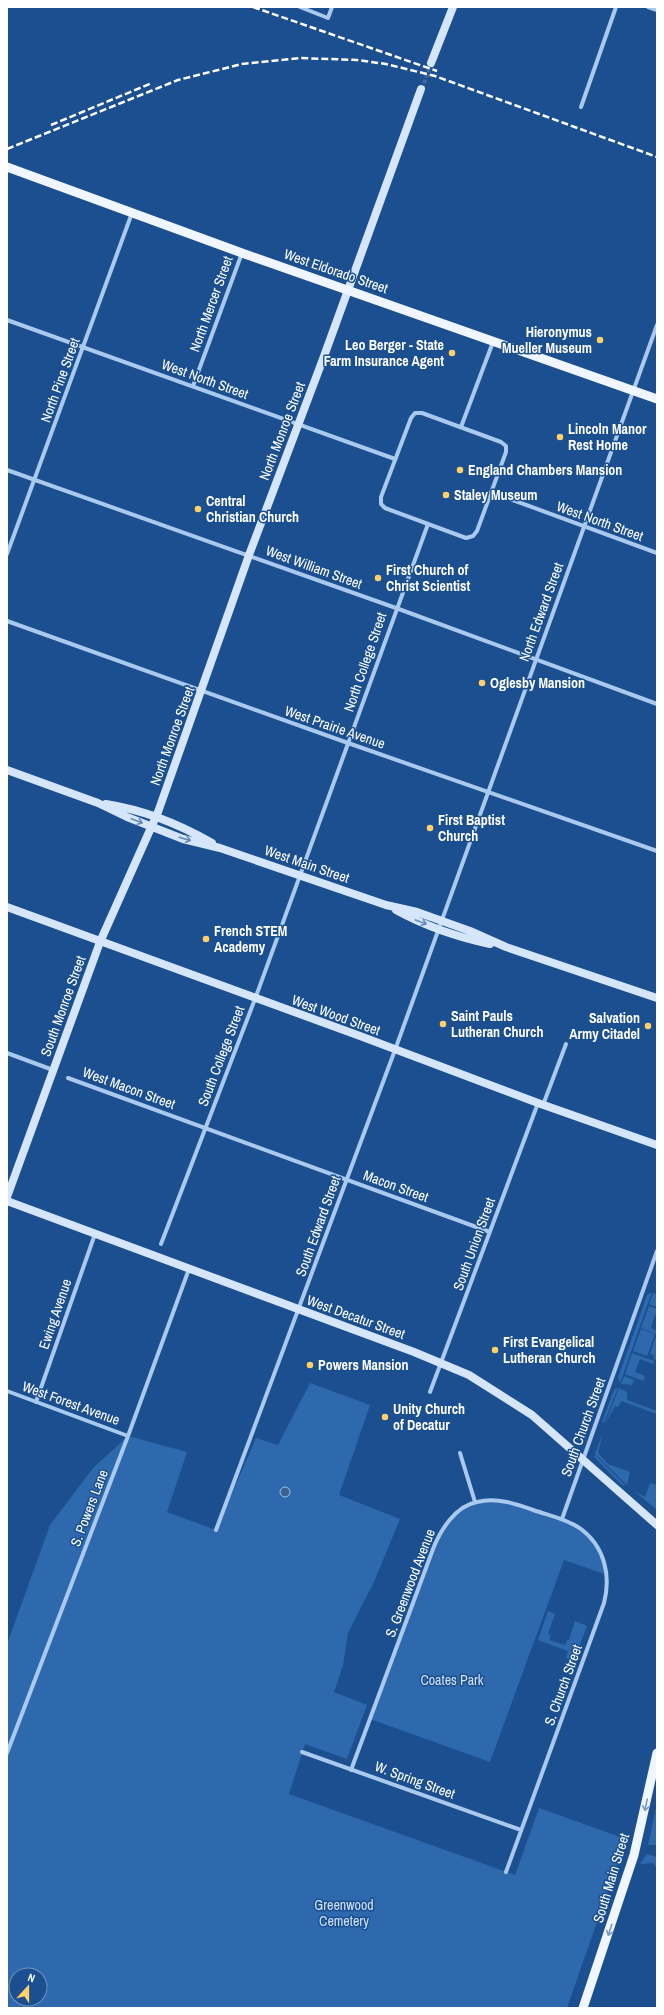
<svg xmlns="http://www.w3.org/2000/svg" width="664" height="2015" font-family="'Archivo Narrow',sans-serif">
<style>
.green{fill:#2e69ad;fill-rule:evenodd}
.water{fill:#3c6290;stroke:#9cc4f0}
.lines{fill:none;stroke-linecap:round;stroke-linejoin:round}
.street-tunnel{stroke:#3d69a0;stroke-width:4;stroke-dasharray:4 2;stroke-linecap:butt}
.street{stroke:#a9c9ee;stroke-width:4}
.secondary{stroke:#d6e6fa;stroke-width:8}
.primary{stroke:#f0f6ff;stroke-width:9}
.rail{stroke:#fff;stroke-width:2.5;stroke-dasharray:7 3;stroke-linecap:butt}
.oneway{stroke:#668bba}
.oneway2{stroke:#7b9ac1}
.poi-dot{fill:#ffd166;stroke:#1b4f8f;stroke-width:1.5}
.labels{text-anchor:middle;stroke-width:3;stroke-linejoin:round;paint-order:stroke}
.street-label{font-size:14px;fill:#fff;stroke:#1b4f8f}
.poi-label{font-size:14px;font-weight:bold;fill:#fff;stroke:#1b4f8f;text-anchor:start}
.park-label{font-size:14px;fill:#cfe3fa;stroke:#1b4f8f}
</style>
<rect width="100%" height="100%" fill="#1b4f8f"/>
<path class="green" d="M 652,1292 L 620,1383 L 618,1378 L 647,1295 Z
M 653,1293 L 657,1294 L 657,1307 L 649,1304 Z
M 649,1306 L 657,1309 L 657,1316 L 655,1315 L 651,1328 L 657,1331 L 657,1334 L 641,1328 Z
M 641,1329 L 655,1334 L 647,1356 L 633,1351 Z
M 655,1338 L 657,1339 L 657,1360 L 653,1359 L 654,1355 L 650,1354 Z
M 632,1353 L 654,1361 L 653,1364 L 640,1359 L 635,1372 L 645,1376 L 643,1381 L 625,1374 Z
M 624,1376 L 634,1380 L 632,1385 L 621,1384 Z
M 310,1383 L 370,1405 L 339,1495 L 400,1519 L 374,1582 L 348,1633 L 343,1666 L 334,1692 L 367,1705 L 347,1759 L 305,1744 L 289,1794 L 515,1875 L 539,1808 L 626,1839 L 567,2008 L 7,2008 L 7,1644 L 50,1525 L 93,1468 L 128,1436 L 187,1452 L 167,1512 L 216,1530 L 256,1438 L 278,1445 ZM 16,1975 L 40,1975 L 40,1999 L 16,1999 Z
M 616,1388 L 618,1388 L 604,1423 L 602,1422 L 614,1390 Z
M 619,1388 L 627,1392 L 627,1400 L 657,1411 L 657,1414 L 621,1401 L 618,1407 L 615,1406 L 605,1424 Z
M 603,1432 L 598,1453 L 608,1464 L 630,1472 L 627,1485 L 595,1454 Z
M 595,1455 L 626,1486 L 627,1486 L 622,1485 L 594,1457 Z
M 650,1483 L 657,1485 L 657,1510 L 634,1491 L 645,1497 Z
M 489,1501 L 518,1504 L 582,1529 L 598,1548 L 607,1575 L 564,1560 L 490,1762 L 370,1719 L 438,1536 C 453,1517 463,1503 489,1501 Z
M 548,1611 L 555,1614 L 548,1634 L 551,1635 L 549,1640 L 565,1645 L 567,1640 L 569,1640 L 575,1621 L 587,1626 L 574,1661 L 566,1658 L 568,1651 L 538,1640 Z
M 657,1803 L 657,1845 L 648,1845 Z
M 647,1854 L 657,1857 L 657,1868 L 653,1863 L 640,1864 Z"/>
<path class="water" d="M280 1492a5 5 0 1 1 10 0a5 5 0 1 1-10 0Z"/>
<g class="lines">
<path class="street-tunnel" d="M 422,89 L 431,63"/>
<path class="street" d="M 300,7 L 328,18 L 332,7
M 648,7 L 657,10
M 581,107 L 616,7
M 7,320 L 395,459
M 193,386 L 242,253
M 415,413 L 422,413 L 501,442 L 506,446 L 506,452 L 477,531 L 473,536 L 466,538 L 385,508 L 381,504 L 381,497 L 411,418 Z
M 461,427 L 493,342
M 7,470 L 396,608 L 657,704
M 491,492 L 657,553
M 7,554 L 132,213
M 7,621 L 348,743 L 657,851
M 7,1053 L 53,1070
M 68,1078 L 490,1232
M 543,1105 L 566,1044
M 161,1244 L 255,999 L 428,524
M 7,1391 L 128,1436
M 430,1392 L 538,1103
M 36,1402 L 95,1234
M 460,1453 L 475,1502
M 562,1519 L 657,1251
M 216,1530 L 395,1050 L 657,325
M 302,1752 L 521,1830
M 7,1753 L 128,1436 L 189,1269
M 351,1770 L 433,1549 C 440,1531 455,1506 477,1502 C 497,1497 517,1504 536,1511 C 551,1516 569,1520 581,1529 C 605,1547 611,1576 604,1603 L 506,1872"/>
<path class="secondary" d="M 431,63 L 453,7
M 7,770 L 98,803 L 127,817 L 183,839 L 220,848 L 386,905 L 417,912 L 470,931 L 506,947 L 657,998
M 106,804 C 144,810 179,824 212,843
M 7,907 L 360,1036 L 538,1103 L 657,1145
M 396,910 C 425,926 457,937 490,944
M 7,1197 L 100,942 L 158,812 L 249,555 L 323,359 L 421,89
M 7,1201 L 414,1352 L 469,1375 L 532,1415 L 657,1525"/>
<path class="primary" d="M 7,167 L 242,253 L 657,399
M 583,2008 L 634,1855 L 657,1753"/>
<path class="rail" d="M 253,7 L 437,71
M 51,125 L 152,83
M 7,149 L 178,80 L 242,64 L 300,58 L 357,60 L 386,64 L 435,76 L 657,157"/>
</g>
<defs><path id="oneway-shaft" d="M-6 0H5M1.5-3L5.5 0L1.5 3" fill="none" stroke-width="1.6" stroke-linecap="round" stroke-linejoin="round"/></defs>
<g class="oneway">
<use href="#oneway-shaft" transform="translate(137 821) rotate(21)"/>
<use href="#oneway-shaft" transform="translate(185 839) rotate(16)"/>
<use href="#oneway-shaft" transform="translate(421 922) rotate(20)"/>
</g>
<g class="oneway2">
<use href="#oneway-shaft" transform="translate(646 1805) rotate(102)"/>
<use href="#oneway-shaft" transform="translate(610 1930) rotate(108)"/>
</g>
<g class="poi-dot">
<circle cx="600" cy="340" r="4"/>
<circle cx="452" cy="353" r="4"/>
<circle cx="560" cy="437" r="4"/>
<circle cx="460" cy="470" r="4"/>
<circle cx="446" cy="495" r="4"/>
<circle cx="198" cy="509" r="4"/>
<circle cx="378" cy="578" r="4"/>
<circle cx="482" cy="683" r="4"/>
<circle cx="430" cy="828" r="4"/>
<circle cx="206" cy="939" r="4"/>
<circle cx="443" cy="1024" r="4"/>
<circle cx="648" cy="1026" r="4"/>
<circle cx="495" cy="1350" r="4"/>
<circle cx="310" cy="1365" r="4"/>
<circle cx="385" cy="1417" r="4"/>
</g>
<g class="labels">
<g class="street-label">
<text transform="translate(336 271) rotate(19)" y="5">West Eldorado Street</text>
<text transform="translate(211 304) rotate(-70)" y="5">North Mercer Street</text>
<text transform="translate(205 379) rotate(20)" y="5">West North Street</text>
<text transform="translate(60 380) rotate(-70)" y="5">North Pine Street</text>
<text transform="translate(282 431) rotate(-69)" y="5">North Monroe Street</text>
<text transform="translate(600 521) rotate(20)" y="5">West North Street</text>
<text transform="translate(314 567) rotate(20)" y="5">West William Street</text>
<text transform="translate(541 612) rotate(-70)" y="5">North Edward Street</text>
<text transform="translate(365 662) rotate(-71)" y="5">North College Street</text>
<text transform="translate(335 727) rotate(19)" y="5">West Prairie Avenue</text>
<text transform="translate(172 736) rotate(-70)" y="5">North Monroe Street</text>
<text transform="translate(307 864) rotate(19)" y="5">West Main Street</text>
<text transform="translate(63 1006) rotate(-70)" y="5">South Monroe Street</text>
<text transform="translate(336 1015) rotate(20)" y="5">West Wood Street</text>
<text transform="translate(221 1056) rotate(-69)" y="5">South College Street</text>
<text transform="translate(129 1088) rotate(20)" y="5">West Macon Street</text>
<text transform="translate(396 1186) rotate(20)" y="5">Macon Street</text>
<text transform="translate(318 1226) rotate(-70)" y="5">South Edward Street</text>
<text transform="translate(474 1244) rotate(-70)" y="5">South Union Street</text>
<text transform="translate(55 1314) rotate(-71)" y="5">Ewing Avenue</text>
<text transform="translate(356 1317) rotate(20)" y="5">West Decatur Street</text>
<text transform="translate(71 1403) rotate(20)" y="5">West Forest Avenue</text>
<text transform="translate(583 1427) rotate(-70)" y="5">South Church Street</text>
<text transform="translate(89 1508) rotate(-69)" y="5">S. Powers Lane</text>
<text transform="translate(410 1583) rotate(-69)" y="5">S. Greenwood Avenue</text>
<text transform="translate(563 1685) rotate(-70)" y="5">S. Church Street</text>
<text transform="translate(415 1780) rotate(20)" y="5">W. Spring Street</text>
<text transform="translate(611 1878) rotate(-73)" y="5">South Main Street</text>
</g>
<g class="poi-label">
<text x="592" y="337" text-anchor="end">Hieronymus<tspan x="592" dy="16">Mueller Museum</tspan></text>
<text x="444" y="350" text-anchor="end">Leo Berger - State<tspan x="444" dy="16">Farm Insurance Agent</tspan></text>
<text x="568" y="434">Lincoln Manor<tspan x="568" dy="16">Rest Home</tspan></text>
<text x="468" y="475">England Chambers Mansion</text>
<text x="454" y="500">Staley Museum</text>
<text x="206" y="506">Central<tspan x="206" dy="16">Christian Church</tspan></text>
<text x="386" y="575">First Church of<tspan x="386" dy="16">Christ Scientist</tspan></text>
<text x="490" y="688">Oglesby Mansion</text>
<text x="438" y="825">First Baptist<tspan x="438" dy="16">Church</tspan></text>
<text x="214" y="936">French STEM<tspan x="214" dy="16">Academy</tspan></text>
<text x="451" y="1021">Saint Pauls<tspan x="451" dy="16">Lutheran Church</tspan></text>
<text x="640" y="1023" text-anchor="end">Salvation<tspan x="640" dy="16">Army Citadel</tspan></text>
<text x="503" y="1347">First Evangelical<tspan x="503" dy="16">Lutheran Church</tspan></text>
<text x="318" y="1370">Powers Mansion</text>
<text x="393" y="1414">Unity Church<tspan x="393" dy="16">of Decatur</tspan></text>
</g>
<g class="park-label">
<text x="452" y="1685">Coates Park</text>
<text x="344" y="1910">Greenwood<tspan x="344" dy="16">Cemetery</tspan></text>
</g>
</g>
<rect width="664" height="2015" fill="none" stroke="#ffffff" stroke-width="16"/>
<g transform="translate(28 1987) rotate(21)"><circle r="19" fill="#1b4f8f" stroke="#7695bc"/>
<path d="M0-3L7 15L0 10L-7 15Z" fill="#ffd166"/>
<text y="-6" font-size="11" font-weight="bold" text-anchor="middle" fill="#ffffff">N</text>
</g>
</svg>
